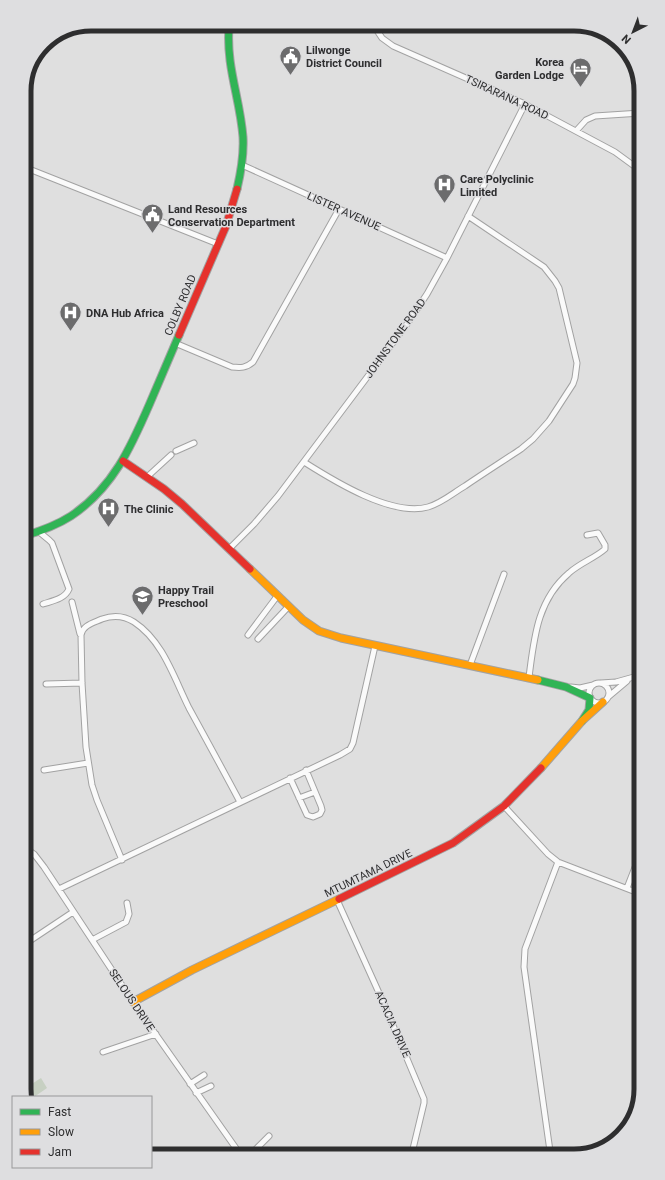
<svg xmlns="http://www.w3.org/2000/svg" width="665" height="1180" font-family="Roboto,sans-serif">
<style>
.green{fill:#c7d0c2}
.lines{fill:none;stroke-linecap:round;stroke-linejoin:round}
.street-casing{stroke:#a2a2a2;stroke-width:7}
.fast-casing{stroke:#a2a2a2;stroke-width:9}
.slow-casing{stroke:#a2a2a2;stroke-width:9}
.jam-casing{stroke:#a2a2a2;stroke-width:9}
.street{stroke:#fafafa;stroke-width:5}
.fast{stroke:#30b455;stroke-width:7}
.slow{stroke:#ff9f0a;stroke-width:7}
.jam{stroke:#e5322d;stroke-width:7}
.labels{text-anchor:middle;stroke-width:3;stroke-linejoin:round;paint-order:stroke}
.poi-label{font-size:11px;font-weight:bold;fill:#2e2e2f;stroke:#dedee0;text-anchor:start}
.street-label{font-size:11px;fill:#2e2e2f;stroke:#dedee0}
.rim{fill:none;stroke:#2e2e2f;stroke-width:5}
</style>
<rect width="100%" height="100%" fill="#dfdfdf"/>
<path class="green" d="M 41,1078 L 47,1088 L 34,1097 L 27,1097 L 24,1089 Z"/>
<g class="lines">
<defs>
<path id="street" d="M 374,26 L 382,38 L 393,46 L 525,104 L 615,152 L 641,171
M 576,131 L 586,120 L 595,116 L 641,113
M 242,165 L 447,258
M 24,167 L 218,244
M 175,343 L 232,367 C 241,368 246,368 253,362 L 339,209
M 176,451 L 194,443
M 304,462 C 334,481 392,517 428,507 C 442,503 453,493 465,486 C 484,473 503,461 521,449 L 533,439 L 549,421 L 573,384 L 575,378 L 577,363 L 559,288 L 555,281 L 544,267 L 468,216
M 147,477 L 171,455
M 38,531 L 49,540 L 52,543 L 69,589 C 65,599 52,601 43,604
M 230,548 L 254,524 L 278,496 L 407,324 L 427,294 L 447,258 L 525,104
M 72,602 L 80,634
M 248,635 L 278,595
M 258,639 L 289,606
M 470,665 L 504,574
M 529,677 C 534,639 537,600 569,573 C 580,563 595,558 605,549 L 605,545 L 598,533 L 587,535
M 601,683 L 616,682 L 641,675
M589 693a10 10 0 1 1 20 0a10 10 0 1 1-20 0Z
M 46,684 L 82,683
M 571,687 L 580,688 L 593,685
M 608,697 L 627,681
M 44,770 L 88,763
M 290,778 L 307,815 L 313,817 L 320,814 L 322,810 L 321,806 L 306,770
M 299,798 L 315,792
M 504,806 L 548,854 L 558,862 L 641,894
M 24,847 L 34,854 L 44,867 L 133,1002 L 240,1154
M 122,860 L 97,800 L 92,785 L 86,747 L 82,683 L 81,635 C 83,625 93,623 102,619 C 113,615 123,615 134,622 C 163,641 174,678 189,708 C 206,739 223,770 240,802
M 627,888 L 641,852
M 59,889 L 340,755 L 350,749 L 353,743 L 375,646
M 337,900 L 384,1004 L 424,1099 L 424,1103 L 412,1153
M 31,940 L 73,912
M 92,940 L 126,922 L 129,914 L 127,903
M 641,996 L 638,973 L 641,958
M 103,1052 L 156,1034
M 190,1084 L 204,1075
M 196,1093 L 211,1086
M 550,1151 L 524,967 L 525,949 L 558,862
M 251,1154 L 269,1136"/>
<path id="fast" d="M 229,27 C 226,67 240,98 243,137 C 244,155 241,172 237,189
M 24,536 C 41,531 57,525 71,516 C 113,488 131,447 150,403 C 160,380 169,358 179,335
M 538,680 L 566,687 L 590,698 L 589,710 L 582,721"/>
<path id="slow" d="M 250,569 L 303,620 L 319,631 L 341,638 L 538,680
M 541,768 L 582,721 L 603,702
M 133,1002 L 192,970 L 339,899"/>
<path id="jam" d="M 179,335 L 226,226 L 237,189
M 123,461 L 164,489 L 182,504 L 250,569
M 339,899 L 453,843 L 504,806 L 541,768"/>
</defs>
<use href="#street" class="street-casing"/>
<use href="#fast" class="fast-casing"/>
<use href="#slow" class="slow-casing"/>
<use href="#jam" class="jam-casing"/>
<use href="#street" class="street"/>
<use href="#fast" class="fast"/>
<use href="#slow" class="slow"/>
<use href="#jam" class="jam"/>
</g>
<defs>
<symbol id="civic-pin" viewBox="-11 -11 22 30"><path d="M0 17L-7.5 6A9.5 9.5 0 1 1 7.5 6Z" fill="#6c6c6d" stroke="#dedee0"/><path d="M-.6-6.5H3V-4.5H.6V-3L4-1V1h2V6H-6V1h2V-1L-.6-3ZM-1.2 2.5V6h2.4V2.5Z" fill="#fff"/></symbol>
<symbol id="hotel-pin" viewBox="-11 -11 22 30"><path d="M0 17L-7.5 6A9.5 9.5 0 1 1 7.5 6Z" fill="#6c6c6d" stroke="#dedee0"/><path d="M-6-4.5h1.5V1H6V5H4.5V3h-9V5H-6ZM-4 0a1.8 1.8 0 1 1 3.6 0ZM.5 0V-2.5h3Q6-2.5 6 0Z" fill="#fff"/></symbol>
<symbol id="hospital-pin" viewBox="-11 -11 22 30"><path d="M0 17L-7.5 6A9.5 9.5 0 1 1 7.5 6Z" fill="#6c6c6d" stroke="#dedee0"/><path d="M-5-5h3v3.5h4V-5h3V5h-3V1.5h-4V5h-3Z" fill="#fff"/></symbol>
<symbol id="school-pin" viewBox="-11 -11 22 30"><path d="M0 17L-7.5 6A9.5 9.5 0 1 1 7.5 6Z" fill="#6c6c6d" stroke="#dedee0"/><path d="M0-5L7-2L0 1L-7-2ZM-4 1L0 2.5L4 1V4Q0 6-4 4Z" fill="#fff"/></symbol>
</defs>
<g fill-rule="evenodd">
<use href="#civic-pin" x="278" y="44" width="25" height="34"/>
<use href="#hotel-pin" x="568" y="56" width="25" height="34"/>
<use href="#hospital-pin" x="432" y="172" width="25" height="34"/>
<use href="#civic-pin" x="140" y="202" width="25" height="34"/>
<use href="#hospital-pin" x="58" y="300" width="25" height="34"/>
<use href="#hospital-pin" x="96" y="496" width="25" height="34"/>
<use href="#school-pin" x="130" y="584" width="25" height="34"/>
</g>
<g class="labels">
<g class="poi-label">
<text x="306" y="54">Lilwonge<tspan x="306" dy="13">District Council</tspan></text>
<text x="564" y="66" text-anchor="end">Korea<tspan x="564" dy="13">Garden Lodge</tspan></text>
<text x="460" y="183">Care Polyclinic<tspan x="460" dy="13">Limited</tspan></text>
<text x="168" y="213">Land Resources<tspan x="168" dy="13">Conservation Department</tspan></text>
<text x="86" y="317">DNA Hub Africa</text>
<text x="124" y="513">The Clinic</text>
<text x="158" y="594">Happy Trail<tspan x="158" dy="13">Preschool</tspan></text>
</g>
<g class="street-label">
<text transform="translate(507 97) rotate(25)" y="4">TSIRARANA ROAD</text>
<text transform="translate(344 211) rotate(24)" y="4">LISTER AVENUE</text>
<text transform="translate(180 305) rotate(-67)" y="4">COLBY ROAD</text>
<text transform="translate(395 338) rotate(-54)" y="4">JOHNSTONE ROAD</text>
<text transform="translate(368 873) rotate(-26)" y="4">MTUMTAMA DRIVE</text>
<text transform="translate(132 1000) rotate(56)" y="4">SELOUS DRIVE</text>
<text transform="translate(393 1024) rotate(66)" y="4">ACACIA DRIVE</text>
</g>
</g>
<path d="M0 0H665V1180H0ZM91 31H574A60 60 0 0 1 634 91V1089A60 60 0 0 1 574 1149H91A60 60 0 0 1 31 1089V91A60 60 0 0 1 91 31Z" fill="#dedee0" fill-rule="evenodd"/>
<path class="rim" d="M91 31H574A60 60 0 0 1 634 91V1089A60 60 0 0 1 574 1149H91A60 60 0 0 1 31 1089V91A60 60 0 0 1 91 31Z"/>
<rect x="12" y="1096" width="140" height="72" fill="#dedee0" stroke="#989899"/>
<rect x="20" y="1109" width="20" height="6" fill="#30b455" stroke="#989899"/>
<text x="48" y="1116" font-size="12" fill="#2e2e2f">Fast</text>
<rect x="20" y="1129" width="20" height="6" fill="#ff9f0a" stroke="#989899"/>
<text x="48" y="1136" font-size="12" fill="#2e2e2f">Slow</text>
<rect x="20" y="1149" width="20" height="6" fill="#e5322d" stroke="#989899"/>
<text x="48" y="1156" font-size="12" fill="#2e2e2f">Jam</text>
<g transform="translate(633 32) rotate(222)" stroke="#dedee0" stroke-width="3" paint-order="stroke">
<path d="M0-3L7 15L0 10L-7 15Z" fill="#2e2e2f"/>
<text y="-6" font-size="11" font-weight="bold" text-anchor="middle" fill="#2e2e2f">N</text>
</g>
</svg>
